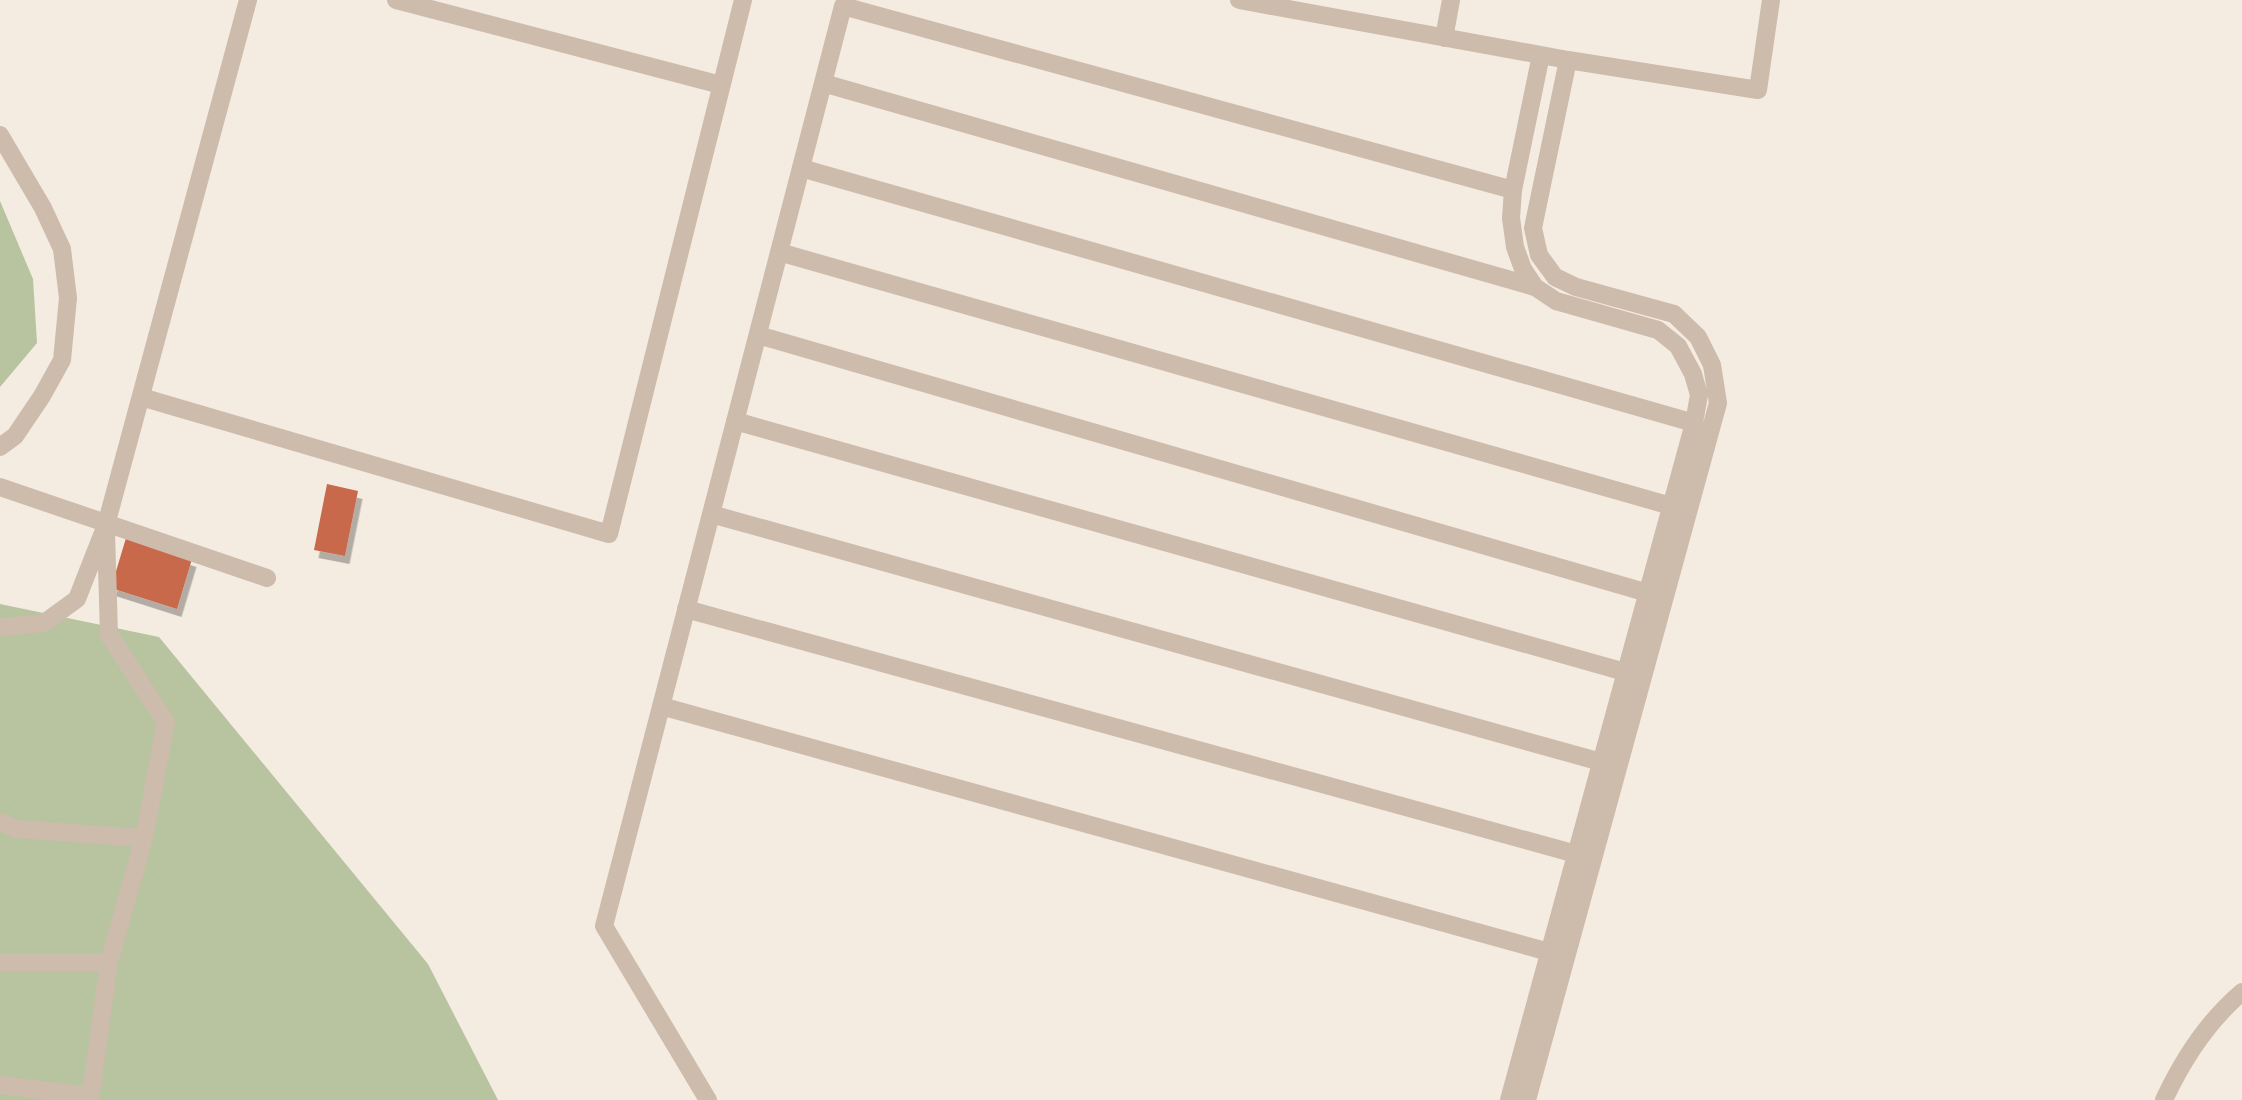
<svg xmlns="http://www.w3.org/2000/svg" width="2242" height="1100" font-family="Manrope,sans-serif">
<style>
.green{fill:#b8c4a0}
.building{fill:#c8694b;filter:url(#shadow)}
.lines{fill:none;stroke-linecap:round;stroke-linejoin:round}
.service{stroke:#cdbbac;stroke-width:18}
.tertiary{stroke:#cdbbac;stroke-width:18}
</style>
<defs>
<filter id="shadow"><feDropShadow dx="4.5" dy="8" stdDeviation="0" flood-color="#0004"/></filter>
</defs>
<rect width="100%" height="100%" fill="#f4ebe1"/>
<path class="green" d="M 0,201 L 33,279 L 37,343 L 0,387 Z
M 0,604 L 159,637 L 428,964 L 498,1100 L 0,1100 Z"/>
<path class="building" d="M 327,484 L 358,491 L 345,556 L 314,550 Z
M 126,538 L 192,559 L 177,609 L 111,588 Z"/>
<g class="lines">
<path class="service" d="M 396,0 L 721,85
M 1239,0 L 1568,60 L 1758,90 L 1771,0
M 1444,38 L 1451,0
M 823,83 L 1535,287
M 0,135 L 43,208 L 62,249 L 68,298 L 62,360 L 42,396 L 15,436 L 0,447
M 801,168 L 1694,423
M 779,252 L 1671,506
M 758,335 L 1648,593
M 141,397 L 609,534 L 743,0
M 735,421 L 1625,672
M 0,487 L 267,578
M 711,514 L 1601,762
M 686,609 L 1576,854
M 0,627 L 44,623 L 77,599 L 106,525 L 248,0
M 661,706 L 1549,952
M 0,822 L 17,829 L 144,838
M 0,962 L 109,962
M 0,1085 L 90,1096
M 90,1100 L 109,962 L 144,838 L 166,722 L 109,635 L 106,532
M 708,1100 L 604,926 L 843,6 L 1513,190
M 1509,1100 L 1694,423 L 1699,395 L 1693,374 L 1678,346 L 1658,330 L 1556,301 L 1535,287 L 1523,269 L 1515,247 L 1511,218 L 1513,190 L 1541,55
M 1527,1100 L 1718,403 L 1712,365 L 1698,337 L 1674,314 L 1576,287 L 1555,277 L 1539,255 L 1533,228 L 1568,60"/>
<path class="tertiary" d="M 2164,1100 C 2183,1059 2208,1021 2242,992"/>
</g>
</svg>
